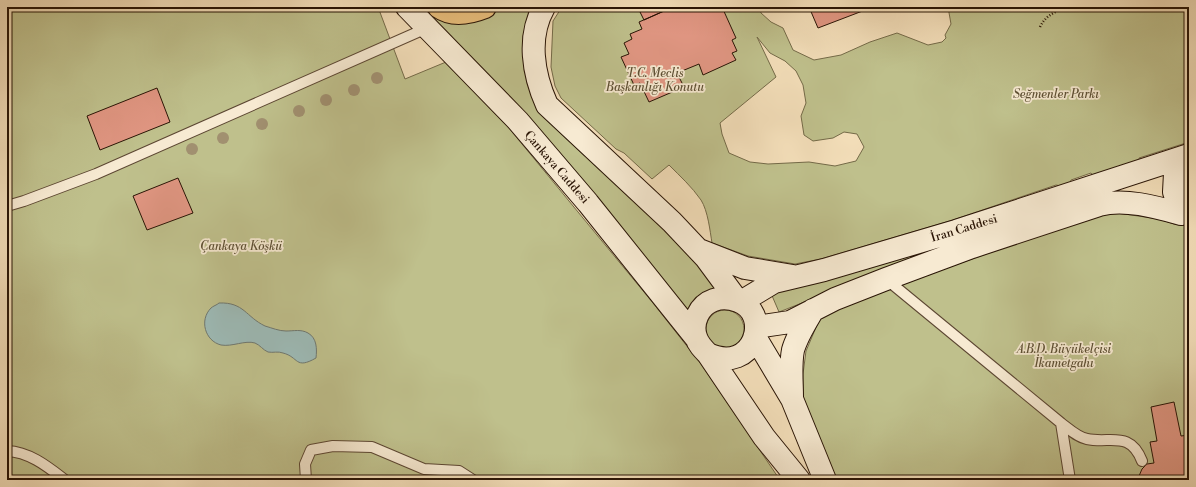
<svg xmlns="http://www.w3.org/2000/svg" width="1196" height="487" font-family="'Libre Bodoni',serif">
<style>
.green{fill:#bfc08c;stroke:#746a48;fill-rule:evenodd}
.water{fill:#9dbbb7;stroke:#6f7870}
.building{fill:#e09682;stroke:#291405}
.lines{fill:none;stroke-linecap:round;stroke-linejoin:round}
.service-casing{stroke:#5c4632;stroke-width:12}
.secondary-casing{stroke:#291405;stroke-width:24}
.primary-casing{stroke:#291405;stroke-width:24}
.path{stroke:#291405;stroke-width:2.5;stroke-dasharray:1 2;stroke-linecap:butt}
.service{stroke:#f7ead2;stroke-width:10}
.secondary{stroke:#f7ead2;stroke-width:22}
.primary{stroke:#eabf7c;stroke-width:22}
.tree{fill:#a19070}
.labels{text-anchor:middle;stroke-width:3.5;stroke-linejoin:round;paint-order:stroke}
.park-label{font-size:12px;font-style:italic;fill:#5e5034;stroke:#f7ead2}
.street-label{font-size:12px;fill:#291405;stroke:#f7ead2}
</style>
<rect width="100%" height="100%" fill="#f3deb9"/>
<filter id="stains"><feTurbulence type="fractalNoise" baseFrequency=".005" numOctaves="4"/><feColorMatrix values="0 0 0 0 .2 0 0 0 0 .09 0 0 0 0 .02 0 0 0 .5 -.17"/></filter>
<radialGradient id="worn" r=".72"><stop offset=".6" stop-color="#630" stop-opacity="0"/><stop offset="1" stop-color="#630" stop-opacity=".3"/></radialGradient>
<path class="green" d="M 7,7 L 378,7 L 405,79 L 446,62 L 508,127 L 653,303 L 701,364 L 780,480 L 7,480 Z
M 407,7 L 544,7 L 539,89 L 731,298 L 694,327 Z
M 562,7 L 759,7 L 761,13 L 771,22 L 783,28 L 793,50 L 814,60 L 841,55 L 870,42 L 897,33 L 928,45 L 942,42 L 946,38 L 945,35 L 951,24 L 948,7 L 1189,7 L 1189,142 L 1139,158 L 1140,163 L 1096,179 L 1091,173 L 1071,180 L 1070,183 L 1061,186 L 1056,185 L 953,220 L 821,259 L 795,264 L 748,256 L 712,243 C 710,231 708,211 701,200 C 692,187 680,176 669,165 L 652,179 L 624,153 L 616,149 L 561,98 L 555,86 L 551,67 L 553,21 ZM 757,37 L 770,53 L 785,61 L 796,71 L 803,85 L 806,103 L 801,116 L 804,135 L 813,141 L 833,138 L 844,132 L 857,134 L 864,147 L 856,161 L 835,166 L 809,162 L 768,164 L 750,162 L 729,153 L 722,134 L 720,123 L 776,77 Z
M 1189,165 L 1189,208 L 1181,192 Z
M 1117,213 L 1159,219 L 1174,224 L 1189,226 L 1189,480 L 836,480 L 803,399 L 803,374 L 806,351 L 820,318 L 851,302 L 1096,215 Z
M 921,248 L 924,255 L 779,312 L 770,291 Z
M706 329a19 19 0 1 1 38 0a19 19 0 1 1-38 0Z"/>
<path class="water" d="M 219,303 C 244,302 246,317 265,326 C 272,328 279,331 286,331 C 294,331 301,329 308,333 C 317,338 317,349 316,358 C 295,370 299,357 283,353 C 278,351 273,353 268,352 C 263,350 260,345 255,343 C 245,340 232,347 221,345 C 205,341 199,320 211,308 C 213,306 217,305 219,303 Z"/>
<path class="building" d="M 642,7 L 673,7 L 644,20 L 640,12 L 643,11 Z
M 673,7 L 682,7 L 683,9 L 687,7 L 713,7 L 713,9 L 722,7 L 736,38 L 732,40 L 737,51 L 732,53 L 736,60 L 703,75 L 699,64 L 677,73 L 684,87 L 649,102 L 640,83 L 634,85 L 621,57 L 629,54 L 624,43 L 632,39 L 630,34 L 642,29 L 639,22 Z
M 809,7 L 873,7 L 818,28 Z
M 157,88 L 170,122 L 100,150 L 87,116 Z
M 178,178 L 193,213 L 147,230 L 133,196 Z
M 1174,402 L 1181,436 L 1189,435 L 1189,480 L 1140,480 L 1139,476 L 1142,469 L 1147,464 L 1154,463 L 1150,442 L 1157,441 L 1151,407 Z"/>
<g class="lines">
<defs>
<path id="service" d="M 7,206 L 24,201 L 96,174 L 427,28
M 886,279 L 1061,423 L 1070,480
M 1061,423 C 1069,429 1077,437 1087,439 C 1110,444 1130,430 1142,461
M 7,451 C 30,452 48,467 65,480
M 306,480 L 305,464 L 311,450 L 333,446 L 372,447 L 424,469 L 459,471 L 473,480"/>
<path id="secondary" d="M 407,7 L 518,121 L 588,203 L 696,338
M 544,7 C 527,37 533,74 547,105 L 672,222 L 706,258 L 737,300
M 1181,214 L 1174,192 L 1175,173 L 1188,155
M 699,250 L 745,268 L 793,276
M 741,302 L 774,282 L 824,270 L 956,231 L 1189,155
M 756,327 L 790,322 L 835,299 L 886,279 L 972,247 L 1099,205 C 1124,198 1156,207 1181,214
M 755,337 L 792,399 L 825,480
M 708,354 C 754,375 773,314 738,301 C 730,298 723,297 714,300 C 699,305 691,323 696,337 C 698,344 703,349 708,354 L 764,437 L 799,480
M 792,398 C 792,382 790,365 793,350 C 797,336 806,322 813,310"/>
<path id="primary" d="M 439,7 C 453,17 470,13 485,7"/>
</defs>
<use href="#service" class="service-casing"/>
<use href="#secondary" class="secondary-casing"/>
<use href="#primary" class="primary-casing"/>
<path class="path" d="M 1040,27 C 1045,16 1055,12 1065,7"/>
<use href="#service" class="service"/>
<use href="#secondary" class="secondary"/>
<use href="#primary" class="primary"/>
</g>
<g class="tree">
<circle cx="377" cy="78" r="6"/>
<circle cx="354" cy="90" r="6"/>
<circle cx="326" cy="100" r="6"/>
<circle cx="299" cy="111" r="6"/>
<circle cx="262" cy="124" r="6"/>
<circle cx="223" cy="138" r="6"/>
<circle cx="192" cy="149" r="6"/>
</g>
<g class="labels">
<g class="park-label">
<text x="655" y="77">T.C. Meclis<tspan x="655" dy="14">Başkanlığı Konutu</tspan></text>
<text x="1056" y="98">Seğmenler Parkı</text>
<text x="241" y="250">Çankaya Köşkü</text>
<text x="1064" y="353">A.B.D. Büyükelçisi<tspan x="1064" dy="14">İkametgahı</tspan></text>
</g>
<g class="street-label">
<text transform="translate(557 167) rotate(49)" y="4">Çankaya Caddesi</text>
<text transform="translate(964 228) rotate(-17)" y="4">İran Caddesi</text>
</g>
</g>
<rect width="1196" height="487" fill="none" stroke="#f3deb9" stroke-width="24"/>
<rect x="8" y="8" width="1180" height="471" fill="none" stroke="#291405" stroke-width="2"/>
<rect x="12" y="12" width="1172" height="463" fill="none" stroke="#291405"/>
<rect width="100%" height="100%" filter="url(#stains)"/>
<rect width="100%" height="100%" fill="url(#worn)"/>
</svg>
